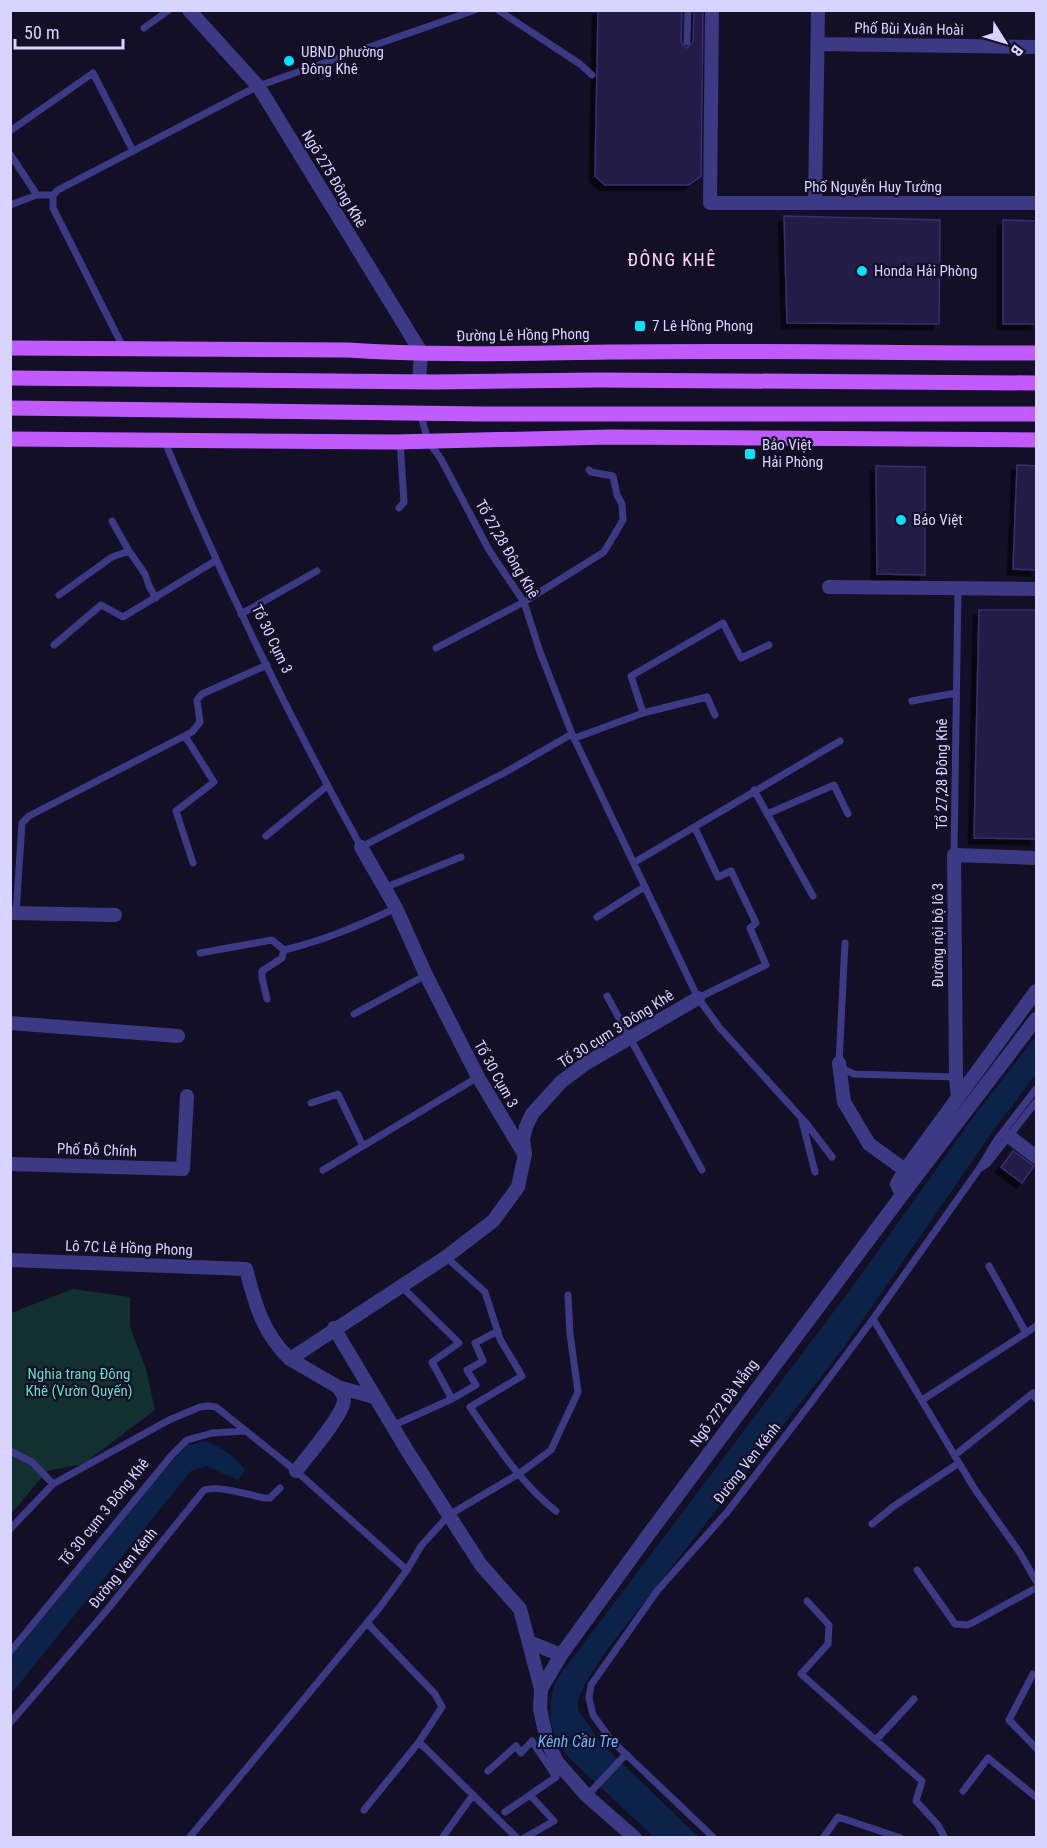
<svg xmlns="http://www.w3.org/2000/svg" width="1047" height="1848" font-family="'Roboto Condensed',sans-serif">
<style>
.green{fill:#12302f}
.water{fill:#0c2248}
.building{fill:#241b47;stroke:#3b2d73;stroke-width:1.5;filter:url(#shadow)}
.lines{fill:none;stroke-linecap:round;stroke-linejoin:round}
.service{stroke:#3d3a85;stroke-width:7}
.minor{stroke:#3d3a85;stroke-width:14}
.primary{stroke:#c25bff;stroke-width:15}
.poi-dot{fill:#00e5ff;stroke:#130f26;stroke-width:2}
.labels{text-anchor:middle;stroke-width:4.5;stroke-linejoin:round;paint-order:stroke}
.street-label{font-size:15px;fill:#d9d4ff;stroke:#130f26}
.poi-label{font-size:15px;fill:#d9d4ff;stroke:#130f26;text-anchor:start}
.park-label{font-size:15px;fill:#5fe0c0;stroke:#130f26}
.water-label{font-size:16px;font-style:italic;fill:#62b6ff;stroke:#130f26}
.quarter-label{font-size:18px;letter-spacing:1.5px;fill:#ffd6f0;stroke:#130f26}
</style>
<defs>
<filter id="shadow"><feDropShadow dx="-5.5" dy="5.5" stdDeviation="0" flood-color="#0009"/></filter>
</defs>
<rect width="100%" height="100%" fill="#130f26"/>
<path class="green" d="M 73,1289 L 130,1297 L 130,1327 L 146,1369 L 155,1410 L 83,1464 L 47,1471 L 11,1514 L 11,1313 Z"/>
<path class="water" d="M 1036,1036 L 1036,1074 L 988,1138 L 842,1350 L 609,1647 L 587,1680 L 578,1700 L 578,1709 L 600,1742 L 699,1837 L 654,1837 L 570,1759 L 556,1740 L 550,1719 L 551,1698 L 556,1680 L 856,1282 L 971,1120 Z
M 206,1441 C 222,1449 235,1455 245,1470 L 238,1480 L 206,1466 L 191,1471 L 11,1694 L 11,1657 L 161,1473 L 188,1445 Z"/>
<path class="building" d="M 598,10 L 682,10 L 681,42 L 684,46 L 687,48 L 693,42 L 694,10 L 703,10 L 701,176 L 689,185 L 605,185 L 595,176 Z
M 784,216 L 940,220 L 939,324 L 787,323 Z
M 1003,220 L 1036,221 L 1036,324 L 1003,324 Z
M 1017,465 L 1036,466 L 1036,570 L 1013,569 Z
M 876,466 L 925,467 L 925,575 L 877,574 Z
M 979,610 L 1036,610 L 1036,839 L 974,838 Z
M 1013,1151 L 1034,1166 L 1022,1183 L 1001,1167 Z"/>
<g class="lines">
<path class="service" d="M 498,10 L 580,64 L 592,75
M 144,28 L 169,10
M 687,42 L 688,10
M 10,131 L 93,73 L 133,151
M 10,154 L 37,195
M 53,195 L 53,208 L 123,347
M 10,205 L 37,195 L 53,195 L 58,190 L 258,86 L 475,10
M 420,412 L 428,441 L 441,459 L 489,550 L 524,602 L 540,652 L 572,734 L 698,998 L 719,1027 L 806,1123 L 832,1157
M 164,440 C 222,579 288,715 361,847 L 504,773 L 572,734
M 399,508 L 404,502 L 400,441
M 112,521 L 129,551 L 145,574 L 149,586 L 156,598
M 59,595 L 112,557 L 129,551
M 241,614 L 317,571
M 54,645 L 101,605 L 123,617 L 215,561
M 436,648 L 524,602 L 604,552 L 623,520 L 622,504 L 617,495 L 613,476 L 591,472 L 589,470
M 912,701 L 956,693
M 643,713 L 631,676 L 723,623 L 741,658 L 769,645
M 185,736 L 214,782 L 176,811 L 193,863
M 575,738 L 643,713 L 707,697 L 715,715
M 754,790 L 813,896
M 767,814 L 834,785 L 848,814
M 695,828 L 718,877 L 731,871 L 756,923 L 750,928 L 766,965 L 698,998
M 266,836 L 327,786
M 954,855 L 958,588
M 635,862 L 840,741
M 384,888 L 461,857
M 16,913 L 22,823 L 29,816 L 192,732 L 200,722 L 197,700 L 202,694 L 267,665
M 597,917 L 644,887
M 845,943 L 839,1063 L 845,1070 L 854,1074 L 956,1077
M 200,953 L 272,940 L 284,950 C 325,940 358,926 396,908
M 607,996 L 702,1170
M 267,999 L 262,978 L 262,971 L 282,958 L 284,950
M 354,1014 L 426,975
M 311,1103 L 338,1094 L 363,1146
M 802,1121 L 815,1172
M 979,1169 L 987,1164 L 1036,1102
M 323,1170 L 478,1077
M 446,1257 L 485,1292 L 500,1339 L 522,1376 L 470,1407 C 494,1442 522,1485 556,1511
M 873,1319 L 974,1488 L 1020,1553 L 1036,1581
M 1026,1333 L 1036,1326
M 452,1399 L 476,1385 L 467,1370 L 483,1361 L 475,1343 L 498,1331
M 922,1400 L 1026,1333 L 989,1266
M 392,1426 L 452,1399 L 432,1362 L 459,1343 L 401,1286
M 10,1451 L 32,1462 L 53,1484
M 955,1455 L 1033,1393 L 1036,1399
M 872,1524 L 894,1506 L 959,1463
M 10,1529 L 53,1484 L 169,1420 L 200,1407 L 208,1406 L 216,1407 L 296,1471 L 407,1570
M 917,1570 L 955,1624 L 967,1625 L 972,1623 L 1036,1588
M 807,1601 L 829,1625 L 828,1644 L 801,1674 L 922,1781 L 916,1801 L 938,1825 L 945,1838
M 10,1652 L 171,1456 L 187,1440 L 212,1433 L 246,1431
M 1033,1674 L 1009,1720 L 1036,1748
M 10,1723 L 107,1610 L 204,1490 C 218,1485 249,1495 265,1498 L 270,1498 L 280,1488
M 876,1740 L 914,1699
M 419,1742 L 517,1838
M 488,1771 L 516,1746 L 521,1753 L 532,1741 L 556,1777
M 963,1791 L 988,1758 L 1036,1797
M 587,1796 L 626,1754
M 364,1810 L 419,1742 L 442,1707 L 435,1694 L 367,1623
M 505,1812 L 556,1777 L 556,1774
M 189,1838 L 380,1607 L 407,1570 L 421,1546 L 449,1515 L 520,1473 L 551,1450 L 578,1392 L 570,1334 L 568,1295
M 442,1838 L 473,1795
M 524,1838 L 554,1821 L 530,1795
M 714,1838 L 612,1741 L 593,1715 L 589,1698 L 591,1685 L 657,1591 L 728,1511 L 809,1405 L 873,1319 L 979,1169 L 996,1141 L 1036,1089
M 823,1838 L 838,1817 L 901,1838"/>
<path class="minor" d="M 189,10 L 258,86 L 421,352 L 419,382
M 712,10 L 710,203 L 1036,203
M 818,44 L 1036,47
M 815,203 L 818,10
M 829,587 L 1036,589
M 361,847 L 396,908 L 426,975 L 478,1077 L 523,1152
M 10,913 L 115,915
M 10,1023 L 178,1036
M 839,1063 L 844,1102 L 869,1144 L 905,1170
M 958,1098 L 956,1077 L 954,855 L 1036,858
M 1010,1137 L 1036,1157
M 10,1164 L 183,1169 L 187,1096
M 902,1195 L 1036,1019
M 10,1260 L 246,1269 C 255,1304 263,1334 290,1359 L 446,1257 L 493,1221 L 518,1187 L 525,1154 L 523,1139 L 526,1127 L 532,1114 L 561,1082 L 585,1064 L 698,998
M 334,1328 L 408,1452 L 481,1565 L 520,1609 L 541,1689
M 290,1359 L 338,1387 C 341,1391 344,1395 344,1400 C 344,1414 306,1458 296,1471
M 338,1387 L 374,1397
M 529,1642 L 561,1655
M 635,1838 L 587,1796 L 557,1762 L 547,1741 L 540,1709 L 541,1689 L 561,1655 L 654,1527 L 902,1195 L 897,1184 L 905,1170 L 1036,991"/>
<path class="primary" d="M 10,348 L 348,350 C 436,356 523,353 611,352 C 752,350 895,353 1036,353
M 10,378 L 434,382 L 599,380 L 1036,383
M 10,408 L 483,414 L 1036,414
M 10,439 L 395,442 L 611,437 L 1036,440"/>
</g>
<g class="poi-dot">
<circle cx="289" cy="61" r="6"/>
<circle cx="862" cy="271" r="6"/>
<rect x="634" y="320" width="12" height="12" rx="3"/>
<rect x="744" y="448" width="12" height="12" rx="3"/>
<circle cx="901" cy="520" r="6"/>
</g>
<g class="labels">
<g class="street-label">
<text transform="translate(909 29) rotate(1)" y="5">Phố Bùi Xuân Hoài</text>
<text transform="translate(334 179) rotate(59)" y="5">Ngõ 275 Đông Khê</text>
<text x="873" y="192">Phố Nguyễn Huy Tưởng</text>
<text transform="translate(523 335) rotate(-1)" y="5">Đường Lê Hồng Phong</text>
<text transform="translate(507 549) rotate(60)" y="5">Tổ 27,28 Đông Khê</text>
<text transform="translate(272 639) rotate(64)" y="5">Tổ 30 Cụm 3</text>
<text transform="translate(942 774) rotate(-90)" y="5">Tổ 27,28 Đông Khê</text>
<text transform="translate(938 935) rotate(-90)" y="5">Đường nội bộ lô 3</text>
<text transform="translate(616 1029) rotate(-32)" y="5">Tổ 30 cụm 3 Đông Khê</text>
<text transform="translate(496 1074) rotate(61)" y="5">Tổ 30 Cụm 3</text>
<text transform="translate(97 1150) rotate(2)" y="5">Phố Đỗ Chính</text>
<text transform="translate(129 1248) rotate(2)" y="5">Lô 7C Lê Hồng Phong</text>
<text transform="translate(724 1403) rotate(-54)" y="5">Ngõ 272 Đà Nẵng</text>
<text transform="translate(747 1463) rotate(-52)" y="5">Đường Ven Kênh</text>
<text transform="translate(104 1512) rotate(-51)" y="5">Tổ 30 cụm 3 Đông Khê</text>
<text transform="translate(123 1568) rotate(-51)" y="5">Đường Ven Kênh</text>
</g>
<g class="poi-label">
<text x="301" y="57">UBND phường<tspan x="301" dy="17">Đông Khê</tspan></text>
<text x="874" y="276">Honda Hải Phòng</text>
<text x="652" y="331">7 Lê Hồng Phong</text>
<text x="762" y="450">Bảo Việt<tspan x="762" dy="17">Hải Phòng</tspan></text>
<text x="913" y="525">Bảo Việt</text>
</g>
<g class="park-label">
<text x="79" y="1379">Nghia trang Đông<tspan x="79" dy="17">Khê (Vườn Quyến)</tspan></text>
</g>
<g class="water-label">
<text x="578" y="1747">Kênh Cầu Tre</text>
</g>
<g class="quarter-label">
<text x="672" y="266">ĐÔNG KHÊ</text>
</g>
</g>
<rect width="1047" height="1848" fill="none" stroke="#d9d4ff" stroke-width="24"/>
<g transform="translate(1005 42) rotate(127)" stroke="#130f26" stroke-width="4.5" paint-order="stroke">
<path d="M0-4.5L10 22L0 15L-10 22Z" fill="#d9d4ff"/>
<text y="-9" font-size="16" font-weight="bold" text-anchor="middle" fill="#d9d4ff">B</text>
</g>
<path d="M15 39v9h108v-9" fill="none" stroke="#d9d4ff" stroke-width="3"/>
<text x="24" y="39" font-size="18" fill="#d9d4ff" stroke="#130f26" stroke-width="4.5" paint-order="stroke">50 m</text>
</svg>
